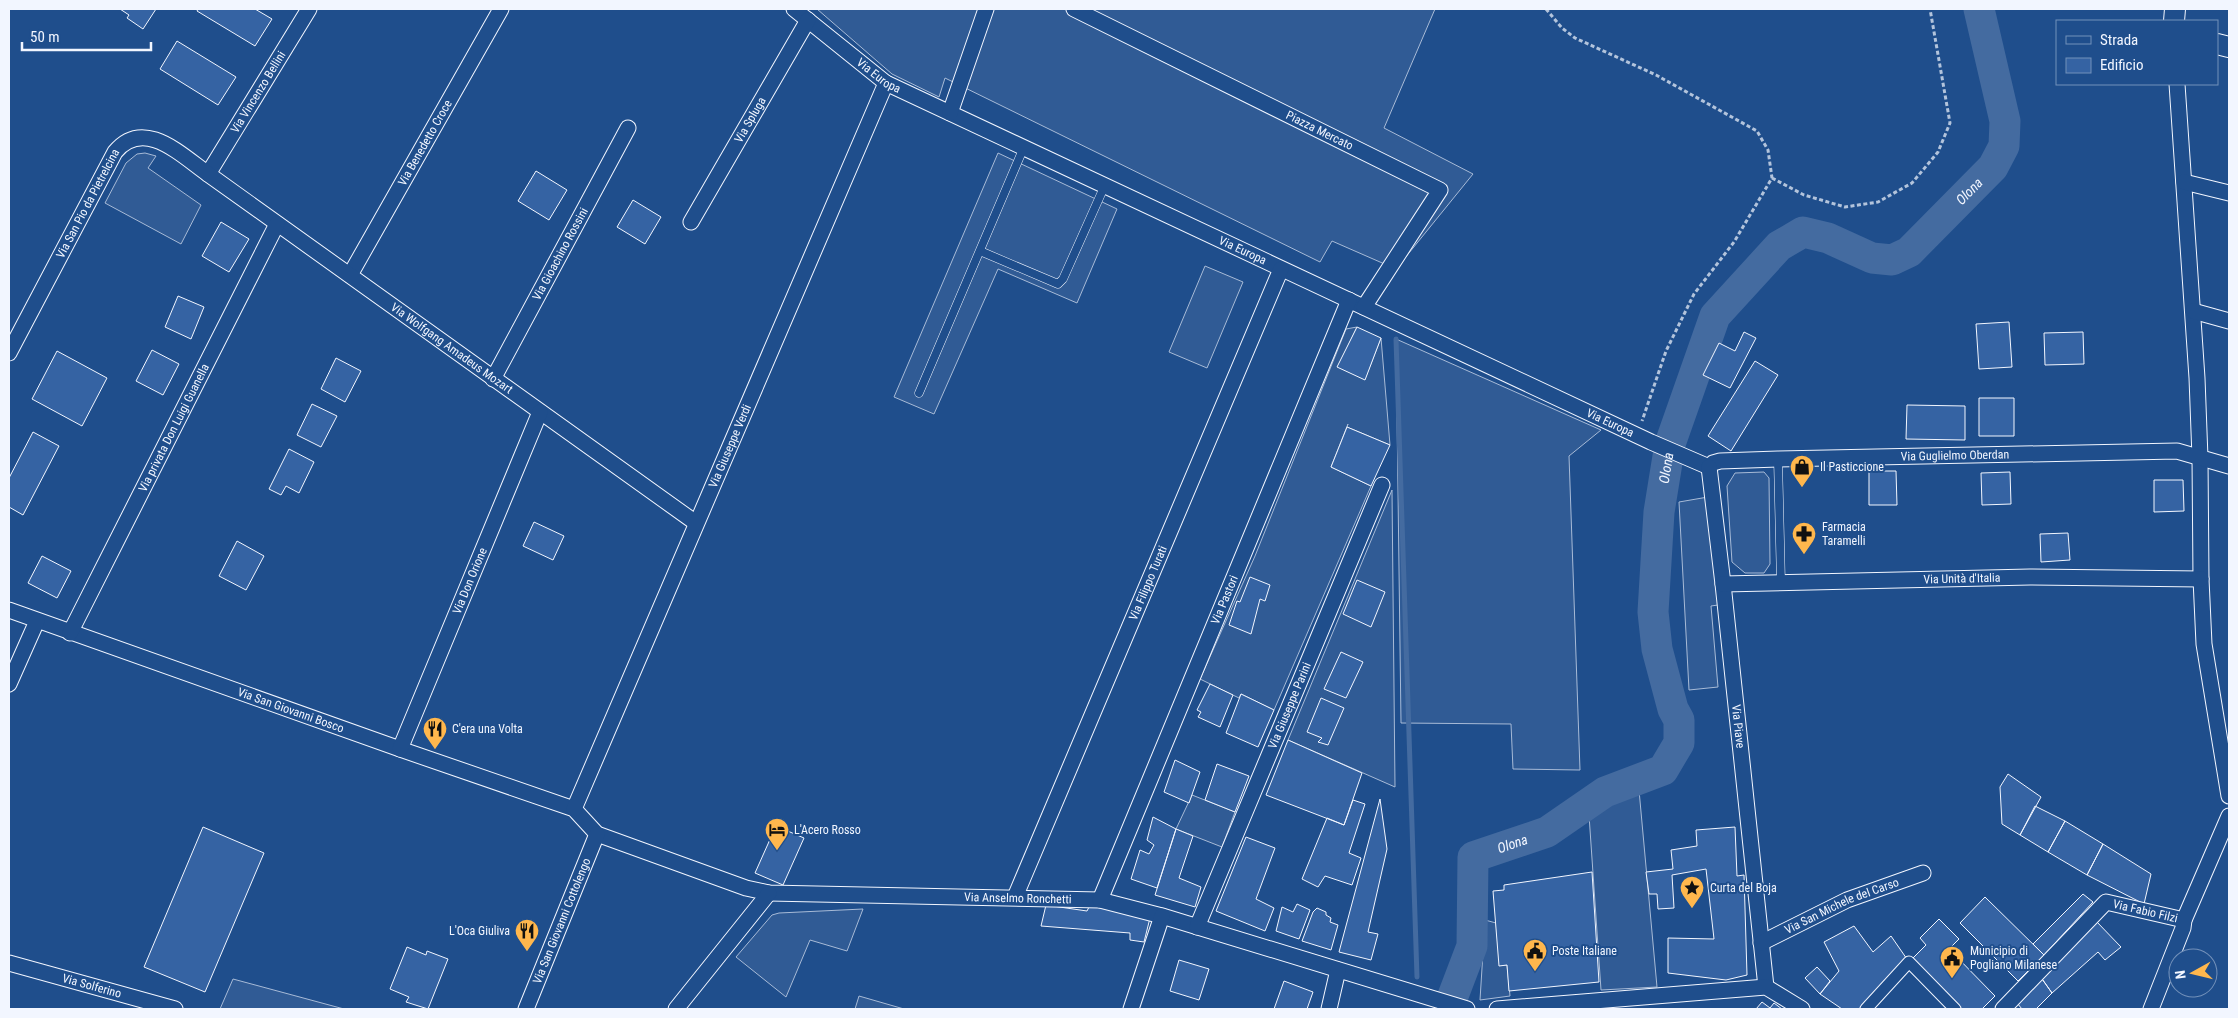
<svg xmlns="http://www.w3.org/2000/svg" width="2238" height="1018" font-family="'Roboto Condensed',sans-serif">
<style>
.built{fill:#305b95;stroke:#a8bbd7}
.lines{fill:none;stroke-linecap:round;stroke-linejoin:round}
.stream{stroke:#446ba0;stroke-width:5}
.river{stroke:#446ba0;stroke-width:31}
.building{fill:#3563a3;stroke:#f2f6ff}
.service-casing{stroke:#f2f6ff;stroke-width:9}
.pedestrian-casing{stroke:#f2f6ff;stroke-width:13}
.minor-casing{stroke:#f2f6ff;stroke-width:17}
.tertiary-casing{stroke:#f2f6ff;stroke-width:22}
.path{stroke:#b3c4dc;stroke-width:3;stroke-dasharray:4 2.5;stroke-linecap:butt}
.service{stroke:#1f4e8c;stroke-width:8}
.pedestrian{stroke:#1f4e8c;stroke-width:11}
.minor{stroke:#1f4e8c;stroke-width:15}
.tertiary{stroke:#1f4e8c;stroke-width:20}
.labels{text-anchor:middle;stroke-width:4;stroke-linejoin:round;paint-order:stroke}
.street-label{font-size:12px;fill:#f2f6ff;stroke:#1f4e8c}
.poi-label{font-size:12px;fill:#f2f6ff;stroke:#1f4e8c;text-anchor:start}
.water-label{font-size:14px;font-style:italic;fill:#f2f6ff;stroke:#1f4e8c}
</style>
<rect width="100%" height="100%" fill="#1f4e8c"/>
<path class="built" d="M 817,9 L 1435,9 L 1384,128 L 1473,174 L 1396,269 L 1332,241 L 1320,262 L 945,78 L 939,97 L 892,74 Z
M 145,153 L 156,156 L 148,168 L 201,205 L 181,244 L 105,203 L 126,163 L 137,154 Z
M 998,153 L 1117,209 L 1077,303 L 998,269 L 934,414 L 894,397 Z
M 1205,266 L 1243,282 L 1207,368 L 1169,352 Z
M 1357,327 L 1338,367 L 1365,379 L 1381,338 L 1390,445 L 1347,427 L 1348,424 L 1331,467 L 1371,486 L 1274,710 L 1241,694 L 1239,698 L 1200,679 L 1255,556 L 1346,329 Z
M 1396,339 L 1601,430 L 1569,456 L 1580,770 L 1513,769 L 1511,724 L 1401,723 Z
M 1764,472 L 1769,478 L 1770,564 L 1764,573 L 1745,573 L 1732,562 L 1727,486 L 1735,473 Z
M 1392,490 L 1395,787 L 1288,740 Z
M 1708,497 L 1718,605 L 1711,606 L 1718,687 L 1689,690 L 1679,502 Z
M 1639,790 L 1657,987 L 1601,990 L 1589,815 L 1600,805 L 1622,794 Z
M 1192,795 L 1235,812 L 1222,847 L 1176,829 Z
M 863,909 L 847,951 L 810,940 L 786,997 L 736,957 L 772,915 L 779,913 Z
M 1485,920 L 1496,923 L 1500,965 L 1507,965 L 1510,996 L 1480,1000 Z
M 233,979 L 344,1009 L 220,1009 Z
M 859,996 L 904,1009 L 855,1009 Z"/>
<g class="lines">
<path class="stream" d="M 1396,339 L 1417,977"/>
<path class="river" id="s1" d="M 1448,1009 L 1472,946 L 1473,857 L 1547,832 L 1605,792 L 1663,770 L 1679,743 L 1679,720 L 1673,709 L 1657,649 L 1653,612 L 1659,512 L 1670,444 L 1715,316 L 1779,246 L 1803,232 L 1828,238 L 1872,258 L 1892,260 L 1909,252 L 1993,167 L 2004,146 L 2005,121 L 1979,9"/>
</g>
<path class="building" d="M 120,9 L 156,9 L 143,29 L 127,18 L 129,15 Z
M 198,9 L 255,9 L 272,19 L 255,46 L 197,11 Z
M 177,41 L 236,77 L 218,105 L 160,69 Z
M 536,171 L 567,190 L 549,220 L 518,201 Z
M 633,200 L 661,217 L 645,244 L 617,227 Z
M 221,222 L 249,239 L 229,272 L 202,256 Z
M 178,296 L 204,307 L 191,339 L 165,327 Z
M 2009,322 L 2012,367 L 1979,369 L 1976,324 Z
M 1357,327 L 1381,338 L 1365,380 L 1337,367 Z
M 1744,332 L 1756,338 L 1730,388 L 1703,375 L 1719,343 L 1735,351 Z
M 2083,332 L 2084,364 L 2045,365 L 2044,333 Z
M 152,350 L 179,364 L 163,395 L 136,381 Z
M 57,351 L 107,378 L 82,426 L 32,399 Z
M 336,358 L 361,371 L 345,402 L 321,389 Z
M 1755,361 L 1778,375 L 1731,451 L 1708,436 Z
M 1979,398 L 2014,398 L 2014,436 L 1979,436 Z
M 312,404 L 337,416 L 321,447 L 297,435 Z
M 1907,405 L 1965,406 L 1965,440 L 1906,439 Z
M 1347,427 L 1390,445 L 1371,486 L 1331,467 Z
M 33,432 L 59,446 L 23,515 L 9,507 L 9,478 Z
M 289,449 L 314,462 L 299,493 L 286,486 L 281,495 L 269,489 Z
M 1869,471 L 1896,471 L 1897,505 L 1869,505 Z
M 2010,472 L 2011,504 L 1982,505 L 1981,473 Z
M 2154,480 L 2183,480 L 2184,511 L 2154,512 Z
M 534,522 L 564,536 L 553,560 L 523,546 Z
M 2068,533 L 2070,560 L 2041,562 L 2040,534 Z
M 237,541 L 264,556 L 246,590 L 219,576 Z
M 42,556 L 71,571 L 57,598 L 28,583 Z
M 1250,577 L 1270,585 L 1265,601 L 1260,599 L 1251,634 L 1229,625 L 1237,601 L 1240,602 Z
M 1357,580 L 1385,592 L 1371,627 L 1343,614 Z
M 1341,652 L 1363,662 L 1346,698 L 1324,689 Z
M 1210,684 L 1233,695 L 1220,727 L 1198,717 L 1201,712 L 1197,710 Z
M 1241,694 L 1274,710 L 1258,747 L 1226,733 Z
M 1321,698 L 1344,708 L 1328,745 L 1318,742 L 1322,738 L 1307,732 Z
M 1288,740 L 1362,773 L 1344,825 L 1266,795 Z
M 1175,760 L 1200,772 L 1189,803 L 1164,792 Z
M 1217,764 L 1249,776 L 1235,812 L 1205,800 Z
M 2008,774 L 2041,797 L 2020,835 L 2002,824 L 2000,787 Z
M 1380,799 L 1387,849 L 1368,932 L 1378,934 L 1371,960 L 1339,952 Z
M 1353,800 L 1365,804 L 1349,853 L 1361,858 L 1352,885 L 1325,876 L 1318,887 L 1302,879 L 1327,818 L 1344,825 Z
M 2035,806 L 2065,821 L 2048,852 L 2020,835 Z
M 1153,817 L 1176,829 L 1157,888 L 1131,879 L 1140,850 L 1149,854 L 1154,845 L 1147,840 Z
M 2065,821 L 2103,844 L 2087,875 L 2048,852 Z
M 776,826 L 804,838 L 783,885 L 755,873 Z
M 203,827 L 264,853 L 205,992 L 144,967 Z
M 1735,827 L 1737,876 L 1744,875 L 1747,975 L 1726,980 L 1668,973 L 1668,938 L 1714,939 L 1706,869 L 1672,875 L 1674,908 L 1658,909 L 1657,894 L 1649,894 L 1646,872 L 1673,869 L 1671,850 L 1697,846 L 1696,830 Z
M 1176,829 L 1193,836 L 1179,878 L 1201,887 L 1195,907 L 1155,895 Z
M 1246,837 L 1275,848 L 1256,899 L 1274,908 L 1265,931 L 1216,911 Z
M 2103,844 L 2151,874 L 2144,904 L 2087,875 Z
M 1592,872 L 1599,982 L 1509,991 L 1507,965 L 1499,966 L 1493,891 L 1504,890 L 1504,885 Z
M 2083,894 L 2093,902 L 2044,955 L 2033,944 Z
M 1985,897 L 2044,955 L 2018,981 L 1960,923 Z
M 1297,904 L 1310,910 L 1299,939 L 1276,931 L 1282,907 L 1293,912 Z
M 1046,905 L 1087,911 L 1090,905 L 1150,918 L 1144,942 L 1130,940 L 1130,933 L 1041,926 Z
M 1317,908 L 1326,912 L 1326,915 L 1331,918 L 1330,922 L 1338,925 L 1331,950 L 1302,941 L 1313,912 Z
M 1939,919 L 1959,939 L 1949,949 L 1995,996 L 1982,1009 L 1955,1009 L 1909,962 L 1926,945 L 1920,938 Z
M 2096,921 L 2121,947 L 2105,960 L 2098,952 L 2052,993 L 2040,976 Z
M 1854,926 L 1873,952 L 1891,936 L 1909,962 L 1871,1004 L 1858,1009 L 1842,1009 L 1820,994 L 1839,971 L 1824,942 Z
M 407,947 L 426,955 L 427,951 L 448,959 L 428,1009 L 406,1002 L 409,997 L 390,989 Z
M 1179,960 L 1209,969 L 1199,1000 L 1170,991 Z
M 1817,967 L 1830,981 L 1820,994 L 1805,978 Z
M 2040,976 L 2052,993 L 2036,1009 L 2022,1009 L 2017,1003 Z
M 1284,981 L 1313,992 L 1307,1009 L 1274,1009 Z
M 1762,1002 L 1770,1008 L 1774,1003 L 1782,1009 L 1756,1009 Z"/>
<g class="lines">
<defs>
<path id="service" d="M 980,251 L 1058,284 L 1063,279 L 1105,185
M 919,393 L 1024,147
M 1778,459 L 1781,583"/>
<path id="pedestrian" d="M 1866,1009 L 1909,962 L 1955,1009"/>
<g id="minor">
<path id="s2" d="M 794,9 L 886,83 L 1651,442 L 1709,467"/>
<path id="s3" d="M 1074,9 L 1440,190 L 1364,307"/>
<path d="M 2177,84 L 2197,378 L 2200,458 L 2201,579 L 2204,644 L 2229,796"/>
<path d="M 950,113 L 986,9"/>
<path id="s4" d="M 208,174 L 309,9"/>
<path d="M 2184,182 L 2229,193"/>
<path id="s5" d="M 691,222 L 808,20"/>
<path id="s6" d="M 350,275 L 501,9"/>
<path d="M 2193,311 L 2229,321"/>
<path id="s7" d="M 9,353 L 115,152 C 144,117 181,155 208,174 L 696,523"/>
<path id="s8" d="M 493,379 L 628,128"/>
<path id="s9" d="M 1709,467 L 1713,463 L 1720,461 L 1778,459 L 2177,451 L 2229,466"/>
<path id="s10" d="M 1709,467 L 1723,584 L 1766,987"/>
<path id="s11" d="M 1723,584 L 2030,577 L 2201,579"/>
<path id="s12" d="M 9,610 L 400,749 L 574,809 L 597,834 L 746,888 L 769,893 L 1100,900 L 1162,916 L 1467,1009"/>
<path id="s13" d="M 70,633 L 277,224"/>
<path d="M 9,684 L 37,621"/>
<path id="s14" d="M 400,749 L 540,412"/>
<path id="s15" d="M 574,809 L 886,83"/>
<path id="s16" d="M 1015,897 L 1281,269"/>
<path id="s17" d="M 1100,900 L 1349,300"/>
<path id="s18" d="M 1197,927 L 1382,485"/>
<path id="s19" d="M 1761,943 L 1847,900 L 1923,873"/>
<path id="s20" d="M 9,963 L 175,1009"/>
<path id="s21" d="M 526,1009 L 597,834"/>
<path d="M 676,1009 L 769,893"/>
<path d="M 1131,1009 L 1162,916"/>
<path d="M 1329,1009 L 1338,970"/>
<path d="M 1497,1009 L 1766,987 L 1802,1009"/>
<path id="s22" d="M 2003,1009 L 2106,902 L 2184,920"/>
<path d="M 2151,1009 L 2183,928 L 2184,920 L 2229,816"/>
</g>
<path id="tertiary" d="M 2174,21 L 2175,9
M 2217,44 L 2229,47"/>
</defs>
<use href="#service" class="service-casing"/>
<use href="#pedestrian" class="pedestrian-casing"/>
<use href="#minor" class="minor-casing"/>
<use href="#tertiary" class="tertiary-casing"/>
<path class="path" d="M 1546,9 L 1562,28 L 1575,38 L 1656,75 L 1757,131 L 1768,150 L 1772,178 L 1734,242 L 1694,294 L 1666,351 L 1642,421
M 1772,178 L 1804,195 L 1845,207 L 1878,202 L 1912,183 L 1938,152 L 1950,123 L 1930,9"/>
<use href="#service" class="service"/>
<use href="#pedestrian" class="pedestrian"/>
<use href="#minor" class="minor"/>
<use href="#tertiary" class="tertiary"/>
</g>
<defs>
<symbol id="shop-pin" viewBox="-11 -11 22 30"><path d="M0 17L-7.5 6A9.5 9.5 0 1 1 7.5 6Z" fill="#ffb74d" stroke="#1f4e8c"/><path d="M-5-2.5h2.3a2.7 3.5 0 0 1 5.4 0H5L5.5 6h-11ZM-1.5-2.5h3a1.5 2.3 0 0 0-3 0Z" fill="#111"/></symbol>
<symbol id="pharmacy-pin" viewBox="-11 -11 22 30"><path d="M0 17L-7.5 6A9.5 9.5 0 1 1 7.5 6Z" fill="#ffb74d" stroke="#1f4e8c"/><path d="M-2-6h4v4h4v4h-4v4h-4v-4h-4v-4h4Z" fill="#111"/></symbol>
<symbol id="restaurant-pin" viewBox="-11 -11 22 30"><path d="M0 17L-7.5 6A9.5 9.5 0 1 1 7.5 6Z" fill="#ffb74d" stroke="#1f4e8c"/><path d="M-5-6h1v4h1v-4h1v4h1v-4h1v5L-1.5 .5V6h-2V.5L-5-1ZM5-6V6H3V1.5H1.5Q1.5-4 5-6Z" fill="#111"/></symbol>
<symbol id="hotel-pin" viewBox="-11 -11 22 30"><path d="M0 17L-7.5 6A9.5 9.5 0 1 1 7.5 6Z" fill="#ffb74d" stroke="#1f4e8c"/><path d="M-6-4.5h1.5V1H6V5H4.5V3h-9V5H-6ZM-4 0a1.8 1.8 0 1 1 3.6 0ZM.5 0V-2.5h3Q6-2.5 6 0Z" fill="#111"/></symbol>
<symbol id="sight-pin" viewBox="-11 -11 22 30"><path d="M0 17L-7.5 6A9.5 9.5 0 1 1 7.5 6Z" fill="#ffb74d" stroke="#1f4e8c"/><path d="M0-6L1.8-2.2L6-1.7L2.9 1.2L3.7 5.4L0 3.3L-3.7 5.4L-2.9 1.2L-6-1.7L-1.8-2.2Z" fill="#111"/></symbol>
<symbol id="civic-pin" viewBox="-11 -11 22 30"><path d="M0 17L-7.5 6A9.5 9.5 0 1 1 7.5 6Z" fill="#ffb74d" stroke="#1f4e8c"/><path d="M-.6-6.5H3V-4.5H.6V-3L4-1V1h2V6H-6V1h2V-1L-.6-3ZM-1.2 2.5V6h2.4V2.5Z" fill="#111"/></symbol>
</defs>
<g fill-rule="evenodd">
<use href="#shop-pin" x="1788" y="453" width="28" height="38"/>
<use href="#pharmacy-pin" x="1790" y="520" width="28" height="38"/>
<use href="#restaurant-pin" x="421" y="715" width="28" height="38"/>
<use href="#hotel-pin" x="763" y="816" width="28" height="38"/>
<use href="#sight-pin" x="1678" y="874" width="28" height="38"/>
<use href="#restaurant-pin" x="513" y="917" width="28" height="38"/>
<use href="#civic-pin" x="1521" y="937" width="28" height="38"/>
<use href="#civic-pin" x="1938" y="944" width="28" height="38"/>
</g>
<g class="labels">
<g class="street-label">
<text dy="4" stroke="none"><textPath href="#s2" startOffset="108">Via Europa</textPath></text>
<text dy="4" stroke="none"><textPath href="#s4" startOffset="96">Via Vincenzo Bellini</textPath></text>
<text dy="4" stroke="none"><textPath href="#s5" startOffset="118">Via Spluga</textPath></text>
<text dy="4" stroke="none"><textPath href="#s3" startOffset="274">Piazza Mercato</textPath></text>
<text dy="4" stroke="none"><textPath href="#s6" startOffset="152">Via Benedetto Croce</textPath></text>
<text dy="4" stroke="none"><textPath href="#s7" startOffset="169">Via San Pio da Pietrelcina</textPath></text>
<text dy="4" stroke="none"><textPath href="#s2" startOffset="512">Via Europa</textPath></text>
<text dy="4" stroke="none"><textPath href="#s8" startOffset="142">Via Gioachino Rossini</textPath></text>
<text dy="4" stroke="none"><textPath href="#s7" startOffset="635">Via Wolfgang Amadeus Mozart</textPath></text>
<text dy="4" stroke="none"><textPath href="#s2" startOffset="918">Via Europa</textPath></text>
<text dy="4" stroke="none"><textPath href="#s13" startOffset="230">Via privata Don Luigi Guanella</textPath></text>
<text dy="4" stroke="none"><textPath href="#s15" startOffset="395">Via Giuseppe Verdi</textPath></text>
<text dy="4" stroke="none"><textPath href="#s9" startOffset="248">Via Guglielmo Oberdan</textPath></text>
<text dy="4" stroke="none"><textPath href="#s11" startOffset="239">Via Unità d'Italia</textPath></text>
<text dy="4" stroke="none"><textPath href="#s14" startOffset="182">Via Don Orione</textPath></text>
<text dy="4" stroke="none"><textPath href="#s16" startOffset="341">Via Filippo Turati</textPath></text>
<text dy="4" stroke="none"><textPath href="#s17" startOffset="325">Via Pastori</textPath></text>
<text dy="4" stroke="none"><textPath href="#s18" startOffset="240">Via Giuseppe Parini</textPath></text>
<text dy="4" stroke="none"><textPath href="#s12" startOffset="299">Via San Giovanni Bosco</textPath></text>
<text dy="4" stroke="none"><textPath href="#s10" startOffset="261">Via Piave</textPath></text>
<text dy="4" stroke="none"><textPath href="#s12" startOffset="1064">Via Anselmo Ronchetti</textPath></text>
<text dy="4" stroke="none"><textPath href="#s19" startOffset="89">Via San Michele del Carso</textPath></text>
<text dy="4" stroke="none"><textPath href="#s22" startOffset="189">Via Fabio Filzi</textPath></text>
<text dy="4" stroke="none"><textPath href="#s21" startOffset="95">Via San Giovanni Cottolengo</textPath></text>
<text dy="4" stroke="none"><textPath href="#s20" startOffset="86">Via Solferino</textPath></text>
</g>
<g class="poi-label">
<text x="1820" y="471">Il Pasticcione</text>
<text x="1822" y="531">Farmacia<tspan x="1822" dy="14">Taramelli</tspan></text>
<text x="452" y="733">C'era una Volta</text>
<text x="794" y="834">L'Acero Rosso</text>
<text x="1710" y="892">Curta del Boja</text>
<text x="510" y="935" text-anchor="end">L'Oca Giuliva</text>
<text x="1552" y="955">Poste Italiane</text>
<text x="1970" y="955">Municipio di<tspan x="1970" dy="14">Pogliano Milanese</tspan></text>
</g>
<g class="water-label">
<text dy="5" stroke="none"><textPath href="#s1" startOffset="1159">Olona</textPath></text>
<text dy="5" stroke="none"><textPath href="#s1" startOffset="678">Olona</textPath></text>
<text dy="5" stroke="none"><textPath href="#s1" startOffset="198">Olona</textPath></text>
</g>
</g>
<rect width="2238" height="1018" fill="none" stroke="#f2f6ff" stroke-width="20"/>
<rect x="2056" y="20" width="162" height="65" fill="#1f4e8c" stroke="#7391ba"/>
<rect x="2066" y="36" width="25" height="8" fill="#1f4e8c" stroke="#7391ba"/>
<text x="2100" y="45" font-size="15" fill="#f2f6ff">Strada</text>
<rect x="2066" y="58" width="25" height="15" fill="#3563a3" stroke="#7391ba"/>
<text x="2100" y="70" font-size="15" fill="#f2f6ff">Edificio</text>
<g transform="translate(2193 973) rotate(262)"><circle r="24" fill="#1f4e8c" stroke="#7391ba"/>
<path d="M0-4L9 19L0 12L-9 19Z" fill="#ffb74d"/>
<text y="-8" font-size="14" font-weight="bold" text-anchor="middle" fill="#f2f6ff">N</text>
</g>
<path d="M22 42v8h129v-8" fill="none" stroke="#f2f6ff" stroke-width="2.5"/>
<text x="30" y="42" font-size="15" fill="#f2f6ff" stroke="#1f4e8c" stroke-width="4" paint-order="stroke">50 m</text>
</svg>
